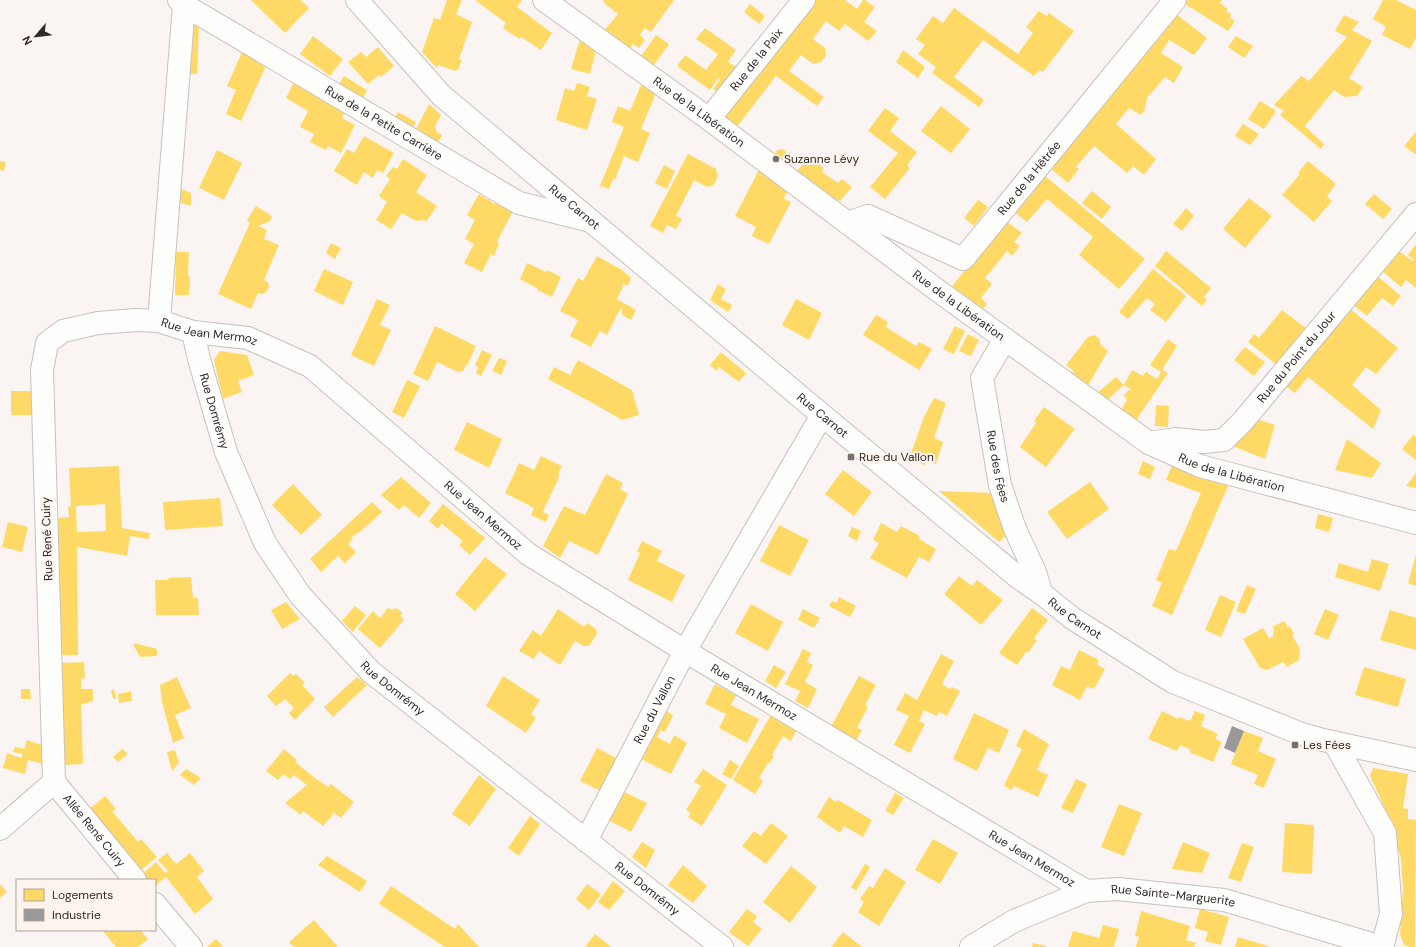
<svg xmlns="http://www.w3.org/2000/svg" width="1416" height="947" font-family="'DM Sans',sans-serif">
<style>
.homes{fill:#ffd966;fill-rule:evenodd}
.industry{fill:#999}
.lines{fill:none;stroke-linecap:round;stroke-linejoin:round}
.minor-casing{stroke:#c6c1be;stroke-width:24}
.tertiary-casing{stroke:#c6c1be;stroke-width:24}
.minor{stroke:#fefefd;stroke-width:22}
.tertiary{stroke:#fefefd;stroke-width:22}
.poi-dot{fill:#77716d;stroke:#fef4ee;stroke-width:1.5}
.labels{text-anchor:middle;stroke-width:4;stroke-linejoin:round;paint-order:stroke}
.street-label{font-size:12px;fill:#302a26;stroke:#fef4ee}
.poi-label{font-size:12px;fill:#302a26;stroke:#fef4ee;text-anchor:start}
</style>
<rect width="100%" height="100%" fill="#faf5f2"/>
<path class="homes" d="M 251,0 L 301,0 L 309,8 L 285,33 Z
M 447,0 L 462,0 L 456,14 L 472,22 L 459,59 L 462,60 L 458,70 L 456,70 L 455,71 L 438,65 L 437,68 L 422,52 L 434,18 L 440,20 Z
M 475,0 L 522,0 L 517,7 L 552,33 L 541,50 L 521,37 L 519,39 L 503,28 L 506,23 Z
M 604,0 L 674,0 L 651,32 L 645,28 L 640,35 L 645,40 L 639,48 L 633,44 L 629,51 L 603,32 L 618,14 L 603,2 Z
M 814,0 L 845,0 L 857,9 L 863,0 L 865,0 L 875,7 L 864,22 L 877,31 L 868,41 L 845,24 L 839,31 L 826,21 L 813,39 L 825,48 L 826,56 L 821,62 L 813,64 L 801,55 L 789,71 L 824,97 L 817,106 L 776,76 L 736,128 L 722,119 Z
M 1188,0 L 1222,0 L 1220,3 L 1228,9 L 1226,11 L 1231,14 L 1230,18 L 1235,21 L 1228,31 L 1185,4 Z
M 1383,0 L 1396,0 L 1416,10 L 1416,38 L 1410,49 L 1382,35 L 1386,27 L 1373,19 Z
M 750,4 L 765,16 L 759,24 L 744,12 Z
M 954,8 L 1018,54 L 1033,33 L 1026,27 L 1039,11 L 1047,16 L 1049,13 L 1074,31 L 1043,72 L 1039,70 L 1034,76 L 983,40 L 954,77 L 984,100 L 979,107 L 932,73 L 936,67 L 918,54 L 925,45 L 916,39 L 933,16 L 943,23 Z
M 1176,14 L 1207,38 L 1194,55 L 1169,40 L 1161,53 L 1183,67 L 1174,83 L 1165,77 L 1147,98 L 1145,109 L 1141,115 L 1129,108 L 1116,124 L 1156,159 L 1144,175 L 1133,166 L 1127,173 L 1094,146 L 1076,167 L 1079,169 L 1068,183 L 1050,168 Z
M 1344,15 L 1359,22 L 1352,30 L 1372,41 L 1349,78 L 1363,87 L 1357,96 L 1344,97 L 1334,90 L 1305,126 L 1324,144 L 1321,149 L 1280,115 L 1284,111 L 1274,105 L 1301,76 L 1309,81 L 1347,37 L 1335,31 Z
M 197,24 L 199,26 L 197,74 L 184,74 L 186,29 Z
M 705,28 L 736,50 L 728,62 L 738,68 L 718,92 L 713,89 L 720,79 L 718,78 L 710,90 L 677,66 L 685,55 L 706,70 L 718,54 L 696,39 Z
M 656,35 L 669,44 L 652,68 L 639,59 Z
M 313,36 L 343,59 L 330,76 L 300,54 Z
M 1236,36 L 1253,46 L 1244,58 L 1228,47 Z
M 580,39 L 596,50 L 590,74 L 571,69 Z
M 378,47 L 394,66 L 381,77 L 379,75 L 368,84 L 348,62 L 361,52 L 366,57 Z
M 903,50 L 925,67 L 918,78 L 896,62 Z
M 242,52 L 266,66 L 241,121 L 226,114 L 236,90 L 227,86 Z
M 344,76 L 367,90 L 361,103 L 336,89 Z
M 294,82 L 345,111 L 342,118 L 355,125 L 341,153 L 328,146 L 326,150 L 310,142 L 314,134 L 300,127 L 308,111 L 286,98 Z
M 577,83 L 590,87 L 587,96 L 597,99 L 587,130 L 556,120 L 565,88 L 574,91 Z
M 642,83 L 656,93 L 641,129 L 650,133 L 638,162 L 624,156 L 615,180 L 613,179 L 609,189 L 600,186 L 624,127 L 612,122 L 618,106 L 630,111 Z
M 1260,101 L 1276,111 L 1264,129 L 1248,119 Z
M 429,104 L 441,115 L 435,126 L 437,132 L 442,135 L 436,146 L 414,133 Z
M 941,106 L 970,129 L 951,153 L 921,131 Z
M 885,108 L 899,118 L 890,131 L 917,152 L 907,165 L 910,168 L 885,199 L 870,187 L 898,153 L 868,131 Z
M 398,112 L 416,122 L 411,132 L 393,122 Z
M 1243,124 L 1259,134 L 1250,145 L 1235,136 Z
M 1416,132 L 1416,154 L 1415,154 L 1404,146 Z
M 364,136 L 394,153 L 383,173 L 377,170 L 373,178 L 364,172 L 357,185 L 334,171 L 347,149 L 354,153 Z
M 783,149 L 787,153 L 784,157 L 779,158 L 775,155 L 777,150 Z
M 217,150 L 242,163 L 224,200 L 199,188 Z
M 688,154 L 716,169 L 718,176 L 714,185 L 707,187 L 694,180 L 676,216 L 682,219 L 676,229 L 667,225 L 663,233 L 650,226 Z
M 809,157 L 824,168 L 822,172 L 838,183 L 842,179 L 852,187 L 840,201 L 832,198 L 796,172 Z
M 403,159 L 427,175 L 416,192 L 437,206 L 426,222 L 424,220 L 416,221 L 402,213 L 391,229 L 376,220 L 387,202 L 379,196 L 390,179 L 386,176 L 393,167 L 397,169 Z
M 0,161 L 6,162 L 4,171 L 0,170 Z
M 1308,161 L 1336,184 L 1327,196 L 1332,201 L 1314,222 L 1282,195 L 1300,174 L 1298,173 Z
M 664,165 L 675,171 L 667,189 L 655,183 Z
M 759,170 L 788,190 L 784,199 L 791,202 L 769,244 L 752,236 L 756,227 L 735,216 Z
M 1044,175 L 1145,259 L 1119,289 L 1079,255 L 1093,237 L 1047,199 L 1027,222 L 1014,212 Z
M 179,188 L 191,193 L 191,206 L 178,202 Z
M 1092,191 L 1111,207 L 1102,219 L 1082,203 Z
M 479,194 L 495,204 L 498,200 L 514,209 L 497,242 L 499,244 L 494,256 L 491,254 L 482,272 L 464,263 L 474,244 L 465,239 L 475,220 L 467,215 Z
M 1374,194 L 1392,209 L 1383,219 L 1365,204 Z
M 1249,198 L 1272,216 L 1245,248 L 1223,229 Z
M 978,200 L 988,207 L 974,226 L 964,218 Z
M 256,206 L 272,216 L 270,221 L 258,226 L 267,230 L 264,239 L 279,245 L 264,280 L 268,282 L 269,287 L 266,292 L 262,294 L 258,293 L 251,309 L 218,294 L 250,223 L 247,220 Z
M 1186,208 L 1194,216 L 1182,231 L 1173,224 Z
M 1006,221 L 1022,233 L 1014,242 L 1020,246 L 1012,256 L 1007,251 L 985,278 L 992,284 L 981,298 L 987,304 L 983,309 L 952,286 Z
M 331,243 L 341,248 L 335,259 L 326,253 Z
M 1416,244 L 1416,288 L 1406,280 L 1401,287 L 1380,269 L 1397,249 L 1412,261 L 1414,260 L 1408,255 Z
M 1166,251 L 1211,288 L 1204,297 L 1207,299 L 1202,306 L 1155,266 Z
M 176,252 L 189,252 L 188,276 L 190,276 L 189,295 L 175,295 Z
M 597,256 L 622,270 L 631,278 L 628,286 L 623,284 L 622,289 L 617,299 L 636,310 L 631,320 L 621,314 L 623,311 L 620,309 L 607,335 L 600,331 L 591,347 L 570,336 L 578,320 L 560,311 L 578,278 L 583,281 Z
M 527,263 L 546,272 L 547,270 L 561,277 L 552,297 L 537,290 L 538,289 L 520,279 Z
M 324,269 L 353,282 L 343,305 L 314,291 Z
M 1153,269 L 1186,296 L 1166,322 L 1150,310 L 1155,304 L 1147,298 L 1128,319 L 1119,312 Z
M 1375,274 L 1401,296 L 1393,306 L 1382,298 L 1367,316 L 1351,303 Z
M 718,284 L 726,289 L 721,299 L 732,305 L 728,312 L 710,300 Z
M 377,299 L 390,305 L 380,325 L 391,330 L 374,366 L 351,355 Z
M 796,299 L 822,313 L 809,340 L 782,325 Z
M 1348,307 L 1398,348 L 1376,374 L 1366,367 L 1352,385 L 1381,410 L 1373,429 L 1308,377 L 1295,393 L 1283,384 Z
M 1282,310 L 1307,329 L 1277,365 L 1248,342 L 1254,334 L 1259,338 Z
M 876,315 L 888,322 L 886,327 L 916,346 L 919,342 L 932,349 L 919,370 L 863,335 Z
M 435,326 L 476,346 L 468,364 L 467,364 L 463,371 L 458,372 L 437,362 L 428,381 L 413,374 Z
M 955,326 L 965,331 L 954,354 L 943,349 Z
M 968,334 L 979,340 L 971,356 L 959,351 Z
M 1094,335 L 1100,339 L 1100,344 L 1108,351 L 1087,387 L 1071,375 L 1074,371 L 1066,365 L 1088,337 Z
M 1168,339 L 1177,346 L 1162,370 L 1168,373 L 1135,422 L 1120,411 L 1127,400 L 1124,395 L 1129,390 L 1133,391 L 1124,385 L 1106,401 L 1096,394 L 1116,377 L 1124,385 L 1132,370 L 1143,376 L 1146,372 L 1157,379 L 1161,372 L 1150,365 Z
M 1245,347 L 1265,362 L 1254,376 L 1234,360 Z
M 482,350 L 492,355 L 481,376 L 476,373 L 478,367 L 475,365 Z
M 220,351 L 247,355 L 254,375 L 238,381 L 242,392 L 223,399 L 214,360 Z
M 721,352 L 746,373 L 739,382 L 719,367 L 717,371 L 710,365 Z
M 499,358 L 507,361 L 501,375 L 492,371 Z
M 578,360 L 632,390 L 639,415 L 622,420 L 598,406 L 548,379 L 554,367 L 570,375 Z
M 407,380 L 420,386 L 404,418 L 392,412 Z
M 11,391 L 32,391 L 32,415 L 11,415 Z
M 934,398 L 946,403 L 934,438 L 943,442 L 936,464 L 926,461 L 925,465 L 909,459 L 924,417 Z
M 1156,405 L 1169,406 L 1168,427 L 1155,426 Z
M 1044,407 L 1075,429 L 1046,467 L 1020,447 L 1036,423 L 1034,421 Z
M 1254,418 L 1275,425 L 1265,459 L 1230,445 Z
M 467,422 L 502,439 L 489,468 L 454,450 Z
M 1413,435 L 1416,437 L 1416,460 L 1402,449 Z
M 1347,439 L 1381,463 L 1372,478 L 1335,470 Z
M 541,456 L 562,466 L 559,472 L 559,477 L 543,512 L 549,515 L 546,522 L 531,515 L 534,508 L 505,493 L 519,463 L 534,470 Z
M 1143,461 L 1155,467 L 1150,479 L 1138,474 Z
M 1172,465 L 1229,484 L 1172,615 L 1152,606 L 1162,583 L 1156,580 L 1169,549 L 1176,551 L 1201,493 L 1166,480 Z
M 119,466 L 122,528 L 150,533 L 149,539 L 130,536 L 127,556 L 77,547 L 78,655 L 60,655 L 57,518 L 69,517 L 68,507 L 71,506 L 69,468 ZM 105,504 L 106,531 L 77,532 L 76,506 Z
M 843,470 L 872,492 L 854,516 L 825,494 Z
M 1416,473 L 1416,488 L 1406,486 Z
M 606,474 L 623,483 L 620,489 L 628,494 L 598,555 L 569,541 L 560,558 L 543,546 L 564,506 L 585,515 Z
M 401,477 L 431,503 L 419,518 L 404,505 L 399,510 L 381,495 Z
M 1090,482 L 1109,509 L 1067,539 L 1047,512 Z
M 293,484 L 322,515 L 301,535 L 272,505 Z
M 939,491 L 993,493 L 1010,532 L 999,542 Z
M 220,498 L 223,526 L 165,530 L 163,502 Z
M 372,502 L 382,512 L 359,533 L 358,532 L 351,538 L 353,539 L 348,544 L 356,552 L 345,563 L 338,556 L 321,572 L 310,559 Z
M 443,504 L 485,538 L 470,555 L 459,545 L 463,541 L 442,524 L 438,529 L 429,521 Z
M 1318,514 L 1333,518 L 1329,532 L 1315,528 Z
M 8,522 L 28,527 L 22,552 L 2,547 Z
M 881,523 L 897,532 L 901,526 L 920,536 L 919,539 L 936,549 L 929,562 L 919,557 L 907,578 L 870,558 L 879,543 L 873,540 Z
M 779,525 L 809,540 L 790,576 L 760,561 Z
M 852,527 L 861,531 L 857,541 L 848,536 Z
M 642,541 L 662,551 L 657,561 L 685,575 L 672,602 L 628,580 L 640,553 L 637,552 Z
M 1416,555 L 1416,586 L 1408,583 Z
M 485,557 L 507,574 L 475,611 L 455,594 Z
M 1372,559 L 1389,564 L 1380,591 L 1335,577 L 1339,563 L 1368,572 Z
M 959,576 L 972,586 L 977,580 L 1003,600 L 981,625 L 944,594 Z
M 191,577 L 193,598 L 198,598 L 199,615 L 156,615 L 155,580 L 169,580 L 168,578 Z
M 1247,585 L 1256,589 L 1245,614 L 1236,611 Z
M 1220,595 L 1236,602 L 1221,637 L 1205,630 Z
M 839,597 L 856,606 L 850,617 L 829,606 L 832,601 L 837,603 Z
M 286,602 L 300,619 L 282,629 L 271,610 Z
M 751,604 L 783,622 L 768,651 L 735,633 Z
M 355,606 L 366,615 L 353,632 L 342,621 Z
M 388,608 L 392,610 L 396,608 L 402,612 L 401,617 L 404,620 L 380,648 L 358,629 L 373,611 L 380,618 Z
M 1032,608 L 1048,620 L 1034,638 L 1037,640 L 1028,653 L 1026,652 L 1017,665 L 999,653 Z
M 558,609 L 584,627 L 587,623 L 596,629 L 597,634 L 589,646 L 584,646 L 575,641 L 560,665 L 539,651 L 534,659 L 519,651 L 533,630 L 541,636 Z
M 803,609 L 820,618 L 814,628 L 798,620 Z
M 1325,609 L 1339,615 L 1328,640 L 1314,634 Z
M 1390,610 L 1416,618 L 1416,650 L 1380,640 Z
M 1284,621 L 1288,627 L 1290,626 L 1294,634 L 1292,635 L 1300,649 L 1299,660 L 1287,667 L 1283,662 L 1267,670 L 1260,668 L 1243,639 L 1263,628 L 1269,638 L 1273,637 L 1274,629 L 1272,627 Z
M 134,643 L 157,649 L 157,656 L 140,657 L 133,644 Z
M 803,649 L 811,653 L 807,662 L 813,665 L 805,682 L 817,689 L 808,708 L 795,701 L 800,691 L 785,684 Z
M 1079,650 L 1099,660 L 1097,665 L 1105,669 L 1094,689 L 1087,686 L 1080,700 L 1052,685 L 1061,666 L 1070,670 Z
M 941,654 L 954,661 L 942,684 L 950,689 L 952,687 L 960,691 L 947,716 L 939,712 L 937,716 L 924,710 L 919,721 L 925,724 L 910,753 L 894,745 L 909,716 L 896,710 L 905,693 L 917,700 Z
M 84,662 L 85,678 L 81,679 L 81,689 L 93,689 L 93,701 L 81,705 L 83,764 L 63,765 L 61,663 Z
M 774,665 L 786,672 L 776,688 L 765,681 Z
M 1364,667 L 1406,679 L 1398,707 L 1355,695 Z
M 290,673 L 293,676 L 296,674 L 305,683 L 302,685 L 315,699 L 295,720 L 289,713 L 294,708 L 285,699 L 276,706 L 267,696 Z
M 503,676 L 540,700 L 531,714 L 536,718 L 526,733 L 486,706 Z
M 859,676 L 876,685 L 865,705 L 868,707 L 857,728 L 862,730 L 853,746 L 828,732 Z
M 177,677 L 191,708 L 175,715 L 184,738 L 173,743 L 162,702 L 160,685 Z
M 357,677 L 367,685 L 333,717 L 324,707 Z
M 715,684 L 736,695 L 731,705 L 759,719 L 747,743 L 719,728 L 726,714 L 705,704 Z
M 21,689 L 30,689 L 31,699 L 21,699 Z
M 114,689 L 116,699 L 113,699 L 111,690 Z
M 131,691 L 132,701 L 119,703 L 118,694 Z
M 662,708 L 673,715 L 665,732 L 661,730 L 657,737 L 670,744 L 674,735 L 687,743 L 671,774 L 637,757 Z
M 1162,711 L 1178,719 L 1179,717 L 1190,721 L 1195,711 L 1205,715 L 1201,726 L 1218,734 L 1215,739 L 1222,742 L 1213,762 L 1189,752 L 1191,750 L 1180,745 L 1177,751 L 1148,739 Z
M 974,713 L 1009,730 L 999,753 L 988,748 L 977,771 L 953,759 Z
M 771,715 L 796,731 L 791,741 L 783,736 L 772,755 L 774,756 L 769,764 L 768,763 L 759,778 L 763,781 L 755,794 L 733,780 Z
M 1024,729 L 1049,744 L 1037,770 L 1048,775 L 1038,797 L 1014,786 L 1012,790 L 1004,786 L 1022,749 L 1016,746 Z
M 1244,731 L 1263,738 L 1258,751 L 1276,759 L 1264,788 L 1254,784 L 1258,775 L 1231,764 Z
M 27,740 L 42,745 L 43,764 L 28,760 L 25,774 L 3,768 L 7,753 L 21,758 L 23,754 L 13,752 L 15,747 L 24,749 Z
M 597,748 L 620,760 L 603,792 L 580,781 Z
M 122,749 L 128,754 L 118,762 L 113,757 Z
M 284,749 L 297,760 L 295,762 L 315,778 L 328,787 L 331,784 L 354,802 L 341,818 L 334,813 L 323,826 L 303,811 L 301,815 L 285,803 L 307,785 L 294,775 L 290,779 L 283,774 L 278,780 L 266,771 Z
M 175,750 L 179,763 L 172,771 L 167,752 Z
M 730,760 L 739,766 L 731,779 L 722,774 Z
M 1373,768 L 1408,774 L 1403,808 L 1408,809 L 1408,819 L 1416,820 L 1415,947 L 1410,947 L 1404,945 L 1400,934 L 1403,889 L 1401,859 L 1389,817 L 1370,776 Z
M 186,769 L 201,778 L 194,785 L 180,775 Z
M 703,769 L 727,785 L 702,826 L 688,817 L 691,813 L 686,810 L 701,786 L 694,782 Z
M 479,775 L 496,789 L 470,826 L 452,814 Z
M 1076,779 L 1087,784 L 1073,813 L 1061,808 Z
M 620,790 L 647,803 L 631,832 L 606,819 Z
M 895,793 L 904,798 L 893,815 L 885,811 Z
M 105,796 L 116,809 L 112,811 L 138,842 L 141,839 L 157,857 L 139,872 L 88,810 Z
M 829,797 L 836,802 L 838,800 L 872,820 L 863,837 L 844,826 L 840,833 L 817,817 Z
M 1119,804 L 1142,813 L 1124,856 L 1101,847 Z
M 530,816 L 540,824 L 519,856 L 508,848 Z
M 771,823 L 788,836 L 766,864 L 742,846 L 754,831 L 761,836 Z
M 1285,823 L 1314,825 L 1312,874 L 1282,872 Z
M 933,839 L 958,853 L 940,884 L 915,870 Z
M 642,842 L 655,850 L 646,868 L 632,857 Z
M 1183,842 L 1210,853 L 1202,873 L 1172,869 Z
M 1242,843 L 1254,847 L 1241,882 L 1228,878 Z
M 167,853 L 176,864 L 190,853 L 204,871 L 197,877 L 213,899 L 195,914 L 166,877 L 155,886 L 155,880 L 147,880 L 142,874 L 156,862 L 165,873 L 168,871 L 158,860 Z
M 327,856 L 367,881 L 360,892 L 318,865 Z
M 865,864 L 870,867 L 856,891 L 851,887 Z
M 683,865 L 707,886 L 693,903 L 668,885 Z
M 791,866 L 817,887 L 790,923 L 763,902 Z
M 885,868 L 906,882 L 879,926 L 858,912 L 864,902 L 860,899 L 869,886 L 873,888 Z
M 613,881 L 625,891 L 609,910 L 598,902 Z
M 0,884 L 7,892 L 0,898 Z
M 587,884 L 601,894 L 589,910 L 576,899 Z
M 391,886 L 455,929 L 458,924 L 479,947 L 445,947 L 379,904 Z
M 747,909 L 757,916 L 753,922 L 762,929 L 748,946 L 729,932 Z
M 1200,909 L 1229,917 L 1221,945 L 1205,941 L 1208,932 L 1195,928 Z
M 1141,911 L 1190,926 L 1186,940 L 1196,943 L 1194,947 L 1136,947 L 1139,937 L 1135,936 Z
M 314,920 L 338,947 L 294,947 L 289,942 Z
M 1103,925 L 1119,929 L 1114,947 L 1068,947 L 1073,931 L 1099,938 Z
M 102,930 L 140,930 L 148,939 L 138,947 L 116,947 Z
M 843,932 L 862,947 L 831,947 Z
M 595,934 L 611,947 L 585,947 Z
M 1238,937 L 1271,947 L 1235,947 Z
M 216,939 L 223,947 L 207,947 Z
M 1033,943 L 1046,946 L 1046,947 L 1032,947 Z"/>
<path class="industry" d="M 1232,726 L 1244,731 L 1235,753 L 1224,748 Z"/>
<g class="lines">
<defs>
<g id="minor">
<path id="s1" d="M 544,0 L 709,119 L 937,290 L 1149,443 L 1200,466 L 1416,523"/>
<path id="s2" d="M 184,5 L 519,203 L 591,221"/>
<path id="s3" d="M 709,119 L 804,0"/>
<path id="s4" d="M 848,223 L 868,216 L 963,259 L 1175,0"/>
<path d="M 159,321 L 184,5 L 179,0"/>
<path id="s5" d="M 193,332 L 199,359 L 226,452 L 265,543 L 300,595 L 371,672 L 722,947"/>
<path id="s6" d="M 1005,339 L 982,378 L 1000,485 L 1015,529 L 1035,572 L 1041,593"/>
<path id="s7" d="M 1149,443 L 1176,439 L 1204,442 L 1224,440 L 1243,421 L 1416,214"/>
<path id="s8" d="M 54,782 L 135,880"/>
<path id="s9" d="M 0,829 L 54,782 L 42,370 L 47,343 L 63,331 L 98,323 L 136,320 L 159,321 L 193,332 L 248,338 L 310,366 L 528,554 L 685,651 L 1086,891"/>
<path id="s10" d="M 586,841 L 685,651 L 822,415"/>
<path d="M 155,904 L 191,947"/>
<path id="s11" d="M 971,947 L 1014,921 L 1086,891 L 1118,889 L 1224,900 L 1382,947 L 1391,914 L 1385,833 L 1334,742"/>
</g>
<g id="tertiary">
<path id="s12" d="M 357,0 L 441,95 L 822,415 L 1019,578 L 1041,593 L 1072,618 L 1173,682 L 1299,733 L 1323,740 L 1416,760"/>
</g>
</defs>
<use href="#minor" class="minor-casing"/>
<use href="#tertiary" class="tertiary-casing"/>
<use href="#minor" class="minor"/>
<use href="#tertiary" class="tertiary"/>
</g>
<g class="poi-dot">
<circle cx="776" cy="159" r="4"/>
<rect x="847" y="453" width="8" height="8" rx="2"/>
<rect x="1291" y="741" width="8" height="8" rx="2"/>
</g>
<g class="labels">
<g class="street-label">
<text dy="4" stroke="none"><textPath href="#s3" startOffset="76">Rue de la Paix</textPath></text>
<text dy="4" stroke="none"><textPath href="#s1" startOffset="191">Rue de la Libération</textPath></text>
<text dy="4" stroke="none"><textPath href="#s2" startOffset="232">Rue de la Petite Carrière</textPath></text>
<text dy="4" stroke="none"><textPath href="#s4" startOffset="230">Rue de la Hêtrée</textPath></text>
<text dy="4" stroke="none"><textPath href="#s12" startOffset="301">Rue Carnot</textPath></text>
<text dy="4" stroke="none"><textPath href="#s1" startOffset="515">Rue de la Libération</textPath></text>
<text dy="4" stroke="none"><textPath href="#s9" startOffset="680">Rue Jean Mermoz</textPath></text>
<text dy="4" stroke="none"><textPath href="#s7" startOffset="186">Rue du Point du Jour</textPath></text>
<text dy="4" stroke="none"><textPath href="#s5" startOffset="82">Rue Domrémy</textPath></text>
<text dy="4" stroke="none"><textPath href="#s12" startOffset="625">Rue Carnot</textPath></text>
<text dy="4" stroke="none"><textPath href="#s6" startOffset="135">Rue des Fées</textPath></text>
<text dy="4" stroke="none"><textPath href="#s1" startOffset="838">Rue de la Libération</textPath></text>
<text dy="4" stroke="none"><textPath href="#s9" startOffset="1016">Rue Jean Mermoz</textPath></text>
<text transform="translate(47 539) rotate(-92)" y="4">Rue René Cuiry</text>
<text dy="4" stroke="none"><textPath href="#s12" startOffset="949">Rue Carnot</textPath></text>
<text dy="4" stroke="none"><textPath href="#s5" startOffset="418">Rue Domrémy</textPath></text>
<text dy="4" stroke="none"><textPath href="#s9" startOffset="1340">Rue Jean Mermoz</textPath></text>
<text dy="4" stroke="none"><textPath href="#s10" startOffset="148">Rue du Vallon</textPath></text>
<text dy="4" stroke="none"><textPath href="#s8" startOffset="63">Allée René Cuiry</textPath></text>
<text dy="4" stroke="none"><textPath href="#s9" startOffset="1664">Rue Jean Mermoz</textPath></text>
<text dy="4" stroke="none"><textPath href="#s5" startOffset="742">Rue Domrémy</textPath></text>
<text dy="4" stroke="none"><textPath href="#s11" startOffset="216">Rue Sainte-Marguerite</textPath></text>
</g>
<g class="poi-label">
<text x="784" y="163">Suzanne Lévy</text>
<text x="859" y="461">Rue du Vallon</text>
<text x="1303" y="749">Les Fées</text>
</g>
</g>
<rect x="16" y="879" width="140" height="52" fill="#fef4ee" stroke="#aca39e"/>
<rect x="24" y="889" width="20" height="12" fill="#ffd966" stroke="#aca39e"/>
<text x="52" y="899" font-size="12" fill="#302a26">Logements</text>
<rect x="24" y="909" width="20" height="12" fill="#999999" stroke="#aca39e"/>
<text x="52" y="919" font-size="12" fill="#302a26">Industrie</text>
<g transform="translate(36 36) rotate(242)" stroke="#fef4ee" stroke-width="3" paint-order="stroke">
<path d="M0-3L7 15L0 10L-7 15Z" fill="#302a26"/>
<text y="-6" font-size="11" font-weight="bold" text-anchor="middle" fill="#302a26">N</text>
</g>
</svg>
